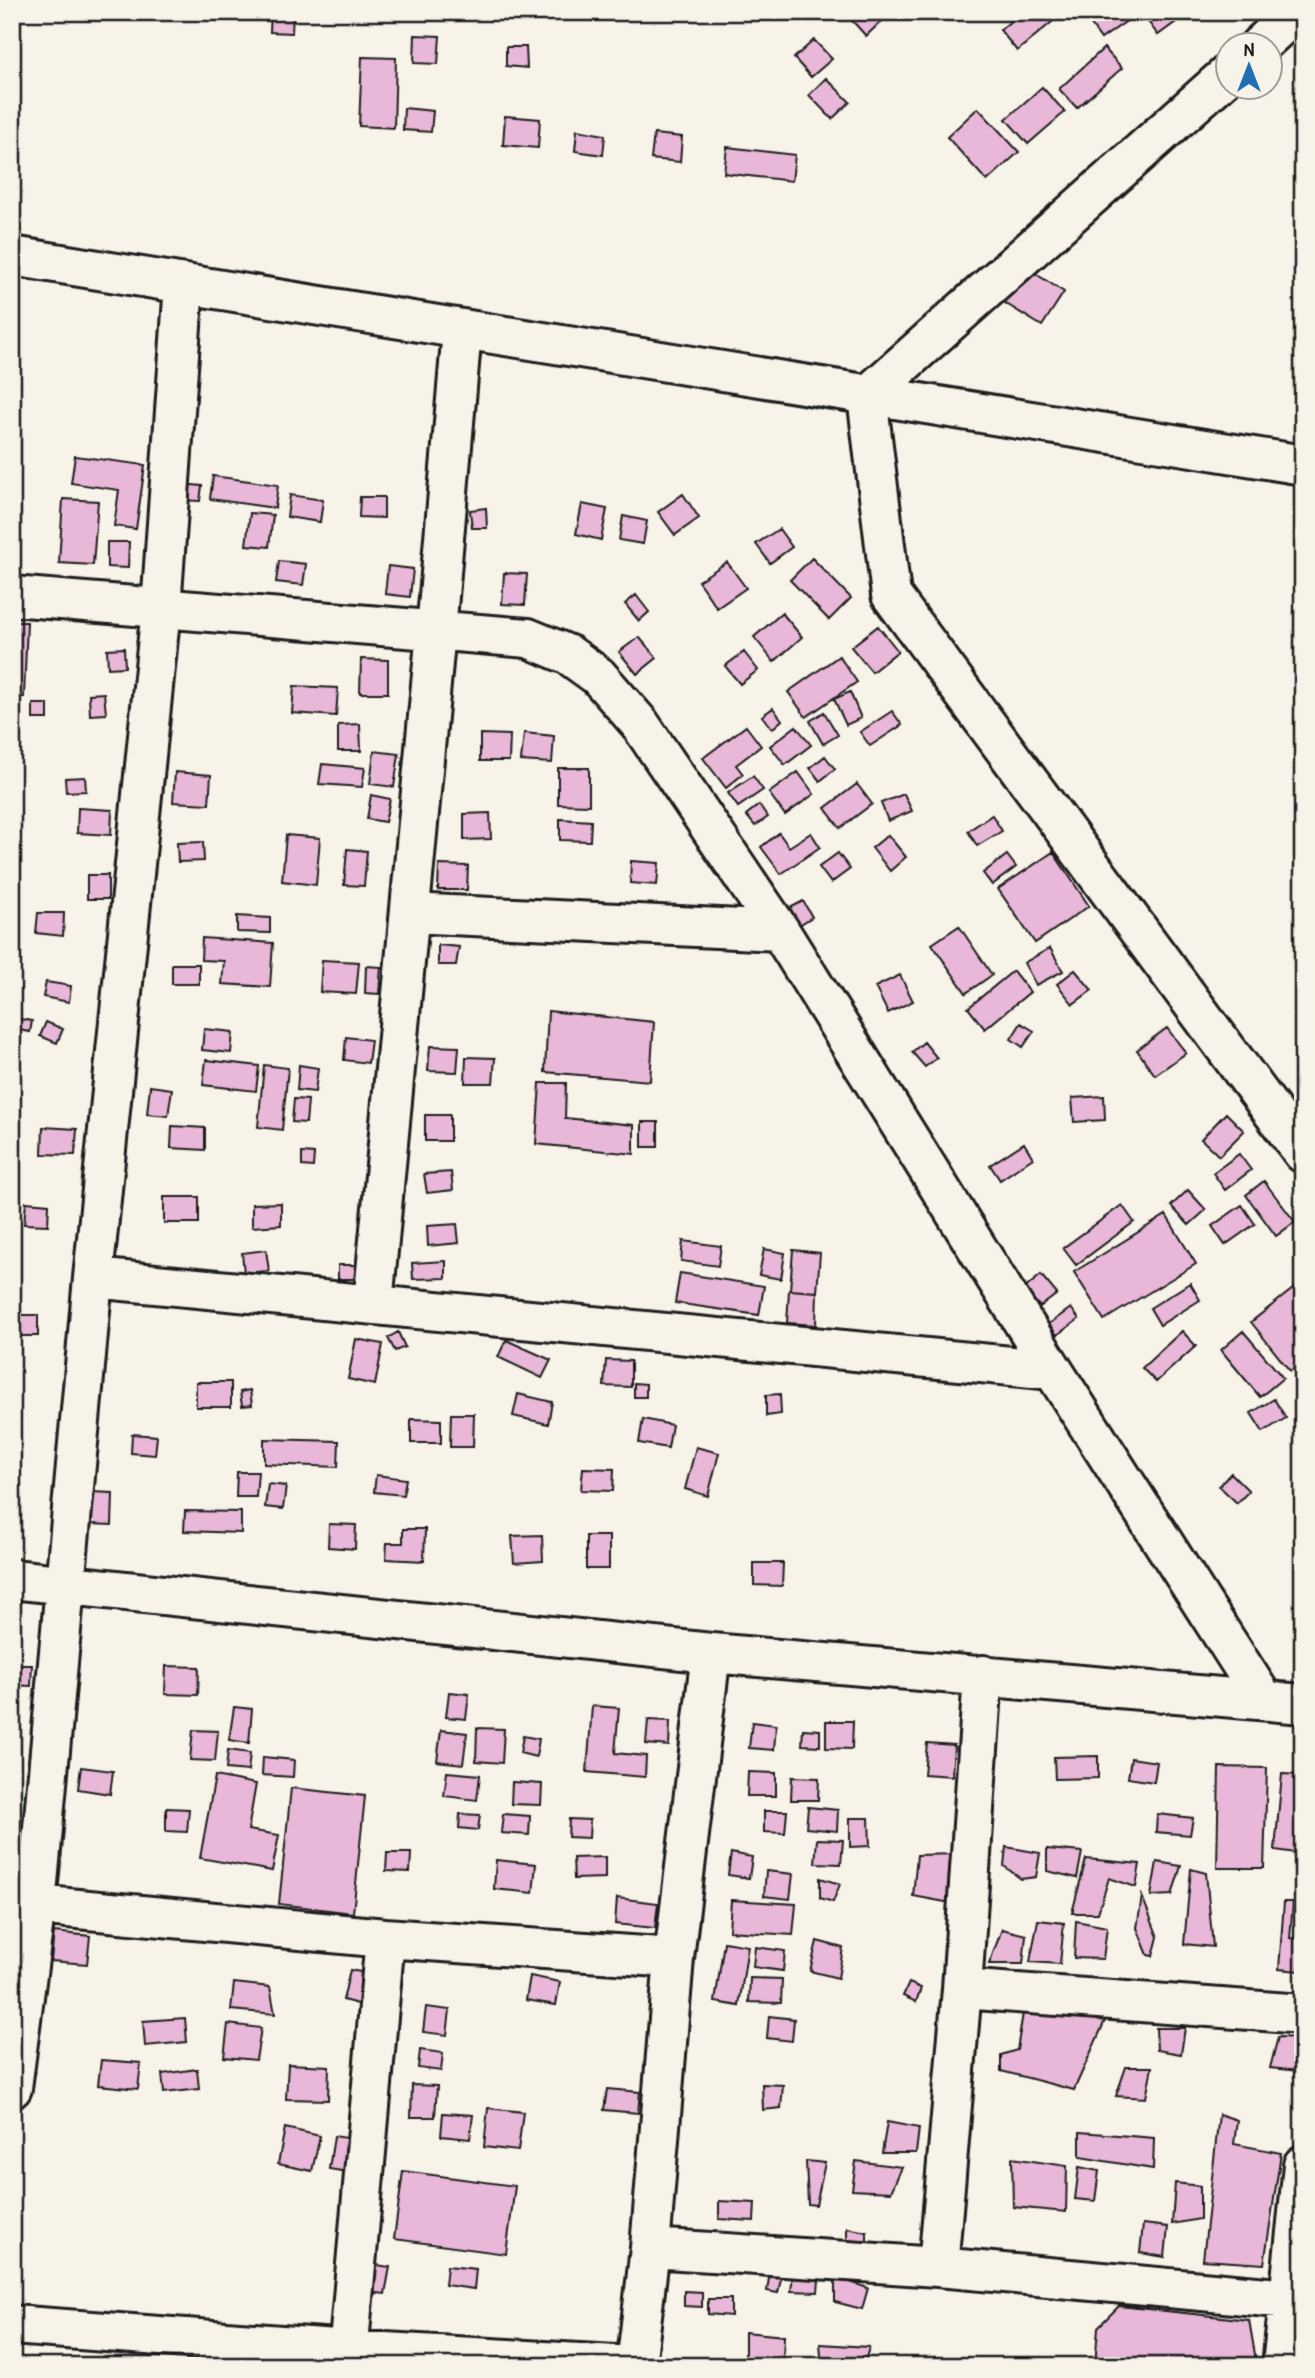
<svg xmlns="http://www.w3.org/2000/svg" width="1315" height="2378" font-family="'Patrick Hand',sans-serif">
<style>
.building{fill:#e9b8d8;stroke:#1c1c1c;stroke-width:2}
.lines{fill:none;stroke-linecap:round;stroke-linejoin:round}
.minor-casing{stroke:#1c1c1c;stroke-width:44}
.minor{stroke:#f7f3e8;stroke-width:38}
</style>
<rect width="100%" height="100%" fill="#f7f3e8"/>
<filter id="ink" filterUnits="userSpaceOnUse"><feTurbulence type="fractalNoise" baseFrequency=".0143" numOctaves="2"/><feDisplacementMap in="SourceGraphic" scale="14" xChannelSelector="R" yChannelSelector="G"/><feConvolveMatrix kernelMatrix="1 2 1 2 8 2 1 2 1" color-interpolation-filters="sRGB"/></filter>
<g filter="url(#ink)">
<path class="building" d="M 271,12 L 293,12 L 292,33 L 270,32 Z
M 852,12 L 886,12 L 888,15 L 866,36 L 848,16 Z
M 1022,12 L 1064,12 L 1017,51 L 1000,30 Z
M 1095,12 L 1122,12 L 1128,20 L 1101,39 L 1086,18 Z
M 1141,12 L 1169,12 L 1176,22 L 1158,35 Z
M 415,35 L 440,36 L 438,64 L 414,63 Z
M 814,40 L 832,59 L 811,77 L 794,58 Z
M 506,47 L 526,47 L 527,68 L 506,66 Z
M 1104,48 L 1122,68 L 1077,108 L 1059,89 Z
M 362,57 L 396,58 L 394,128 L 359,126 Z
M 826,78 L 850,102 L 832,119 L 809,95 Z
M 1042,87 L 1065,112 L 1028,144 L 1006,119 Z
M 404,108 L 433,111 L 431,132 L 403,130 Z
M 978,108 L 1019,152 L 987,181 L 947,137 Z
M 505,116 L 540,119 L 538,148 L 503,145 Z
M 577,130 L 605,135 L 603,155 L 575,151 Z
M 654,134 L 682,137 L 680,162 L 651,159 Z
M 727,147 L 795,155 L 792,181 L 724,173 Z
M 1022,265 L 1064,292 L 1042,326 L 1000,300 Z
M 75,456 L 145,465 L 136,529 L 114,526 L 119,490 L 71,483 Z
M 213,476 L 278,485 L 275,508 L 210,499 Z
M 181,484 L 202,486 L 200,501 L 180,500 Z
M 683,494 L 699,518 L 675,535 L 658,512 Z
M 290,495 L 323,500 L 320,522 L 287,517 Z
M 360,497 L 384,497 L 384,518 L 359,517 Z
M 63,499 L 98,501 L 93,565 L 59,563 Z
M 582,504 L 607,509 L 601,540 L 576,534 Z
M 486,508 L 487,528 L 472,528 L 470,510 Z
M 250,513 L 273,515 L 269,547 L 246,545 Z
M 623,516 L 647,521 L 643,544 L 619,540 Z
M 779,529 L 792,547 L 770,563 L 756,544 Z
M 107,542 L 129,542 L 128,568 L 107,567 Z
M 812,558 L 851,598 L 829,620 L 790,580 Z
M 279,561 L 306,564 L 303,585 L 276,582 Z
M 727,562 L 746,588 L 717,608 L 698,581 Z
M 388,566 L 413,569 L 410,597 L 385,594 Z
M 504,573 L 527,574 L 525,605 L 502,604 Z
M 636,595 L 649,612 L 639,621 L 625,604 Z
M 782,613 L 802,637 L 774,662 L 754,637 Z
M 12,622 L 27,622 L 24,697 L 12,697 Z
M 878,626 L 898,651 L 872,672 L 851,647 Z
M 639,637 L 657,658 L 637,674 L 619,652 Z
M 124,648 L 125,667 L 108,668 L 107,649 Z
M 744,652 L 758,670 L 740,684 L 725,666 Z
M 839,656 L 857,682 L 806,717 L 788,692 Z
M 361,659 L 388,660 L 388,693 L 360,693 Z
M 294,686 L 338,688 L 336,716 L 292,713 Z
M 850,692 L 861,718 L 846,725 L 834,699 Z
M 104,693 L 106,714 L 90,715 L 89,694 Z
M 33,704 L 48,704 L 48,719 L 33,719 Z
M 773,708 L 782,720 L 772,729 L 762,716 Z
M 892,711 L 902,725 L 870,746 L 860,732 Z
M 824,712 L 838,735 L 823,744 L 810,721 Z
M 360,724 L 361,751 L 338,751 L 338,725 Z
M 746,726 L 761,746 L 736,765 L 743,774 L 726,788 L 703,758 Z
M 796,726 L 811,745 L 785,765 L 770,746 Z
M 524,733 L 554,736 L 552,763 L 521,761 Z
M 480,734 L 510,735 L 509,761 L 480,761 Z
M 374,751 L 399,754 L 394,787 L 370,784 Z
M 825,756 L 835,769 L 820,781 L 810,768 Z
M 322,764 L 365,768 L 362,787 L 319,784 Z
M 558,768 L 589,768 L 589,805 L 558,804 Z
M 175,772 L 211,775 L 209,804 L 173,802 Z
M 798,772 L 814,794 L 785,815 L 769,793 Z
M 753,776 L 763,790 L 738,807 L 728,793 Z
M 85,777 L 86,791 L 66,792 L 65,778 Z
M 857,784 L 872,804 L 840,828 L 825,808 Z
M 904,794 L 912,811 L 888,821 L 881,803 Z
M 371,795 L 390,799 L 385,822 L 367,819 Z
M 759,805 L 768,817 L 755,826 L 746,815 Z
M 78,808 L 112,810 L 111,835 L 77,833 Z
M 490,813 L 491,839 L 464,840 L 464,814 Z
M 992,815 L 1002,831 L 977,846 L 968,831 Z
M 560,819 L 591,821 L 590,841 L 560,840 Z
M 779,833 L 789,847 L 811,833 L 820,847 L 781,874 L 761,847 Z
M 286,835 L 320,838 L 316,885 L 282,881 Z
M 888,835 L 906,857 L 890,871 L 872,848 Z
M 203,842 L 204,861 L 178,862 L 177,843 Z
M 347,849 L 367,851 L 364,886 L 344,885 Z
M 1053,852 L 1089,906 L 1035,943 L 998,889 Z
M 838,853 L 850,869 L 831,883 L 819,867 Z
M 1007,855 L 1016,867 L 992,885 L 983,873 Z
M 631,861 L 659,863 L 657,885 L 630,883 Z
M 439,865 L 468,866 L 467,890 L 438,890 Z
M 87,875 L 108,875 L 108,899 L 87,899 Z
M 803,901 L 812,917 L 799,925 L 790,908 Z
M 38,913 L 64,913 L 63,936 L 36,933 Z
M 237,916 L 270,918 L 270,933 L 237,932 Z
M 959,926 L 992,975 L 966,993 L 932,944 Z
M 202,938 L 273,943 L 270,987 L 222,984 L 224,961 L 201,960 Z
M 438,945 L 459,947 L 456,965 L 438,965 Z
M 1050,948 L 1063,971 L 1036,985 L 1024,963 Z
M 322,960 L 359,962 L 356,994 L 320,992 Z
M 172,964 L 199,964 L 199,984 L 172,984 Z
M 366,966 L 381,967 L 379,994 L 365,993 Z
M 1075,970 L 1092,990 L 1073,1004 L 1057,984 Z
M 1013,971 L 1030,992 L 985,1029 L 968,1008 Z
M 900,975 L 913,1001 L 888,1013 L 875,987 Z
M 46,982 L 71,986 L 69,1002 L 43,997 Z
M 548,1011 L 654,1022 L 650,1081 L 545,1072 Z
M 14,1018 L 32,1021 L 30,1032 L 13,1029 Z
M 46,1022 L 63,1029 L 57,1043 L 40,1036 Z
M 1021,1023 L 1034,1031 L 1023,1047 L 1011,1039 Z
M 1167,1028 L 1186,1053 L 1155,1075 L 1137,1050 Z
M 204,1029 L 233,1032 L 231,1053 L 202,1050 Z
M 346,1037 L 371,1040 L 368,1063 L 344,1060 Z
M 924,1042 L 937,1058 L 925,1067 L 912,1052 Z
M 430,1046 L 459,1047 L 457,1072 L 428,1071 Z
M 466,1057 L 495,1058 L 493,1083 L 465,1083 Z
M 206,1060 L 259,1066 L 256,1091 L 203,1085 Z
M 264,1065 L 288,1068 L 282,1130 L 258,1127 Z
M 299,1065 L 318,1068 L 315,1092 L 297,1090 Z
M 540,1083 L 566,1083 L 565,1118 L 634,1125 L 634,1154 L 536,1144 Z
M 150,1086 L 172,1089 L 168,1116 L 147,1114 Z
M 1104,1096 L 1105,1120 L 1074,1122 L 1072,1098 Z
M 294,1099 L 308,1100 L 306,1123 L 292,1122 Z
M 1226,1113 L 1244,1131 L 1219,1156 L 1201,1139 Z
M 425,1115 L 450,1115 L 450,1141 L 425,1141 Z
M 642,1122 L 658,1122 L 658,1147 L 642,1147 Z
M 172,1126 L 205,1128 L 205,1150 L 171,1148 Z
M 43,1127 L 77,1129 L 75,1155 L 42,1154 Z
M 1024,1143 L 1033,1158 L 1000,1180 L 990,1165 Z
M 302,1153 L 314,1154 L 313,1167 L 302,1166 Z
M 1239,1154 L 1251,1170 L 1225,1190 L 1213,1173 Z
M 451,1172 L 453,1190 L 427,1193 L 424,1174 Z
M 1264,1181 L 1295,1222 L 1276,1236 L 1246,1195 Z
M 1188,1190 L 1206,1210 L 1189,1225 L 1171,1206 Z
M 164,1197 L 199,1197 L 199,1223 L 164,1223 Z
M 26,1202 L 49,1204 L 48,1225 L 24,1224 Z
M 281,1203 L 281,1225 L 252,1227 L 252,1204 Z
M 1122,1205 L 1134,1222 L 1076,1265 L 1063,1248 Z
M 1242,1205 L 1255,1224 L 1225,1245 L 1212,1226 Z
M 1166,1215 L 1196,1264 L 1104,1320 L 1074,1272 Z
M 457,1224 L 459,1243 L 428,1246 L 427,1226 Z
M 683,1241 L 721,1246 L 718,1266 L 681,1261 Z
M 764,1249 L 785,1253 L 781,1279 L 759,1275 Z
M 266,1250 L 269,1271 L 244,1273 L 242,1253 Z
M 793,1250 L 820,1253 L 817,1292 L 790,1290 Z
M 446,1261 L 446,1278 L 413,1279 L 412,1263 Z
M 338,1265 L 356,1265 L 356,1279 L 338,1279 Z
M 680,1273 L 764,1286 L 759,1315 L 675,1303 Z
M 1041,1275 L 1057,1294 L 1040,1307 L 1024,1289 Z
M 1303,1281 L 1303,1360 L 1290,1371 L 1251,1322 Z
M 1190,1283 L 1200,1300 L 1160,1325 L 1150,1308 Z
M 789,1290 L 817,1292 L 816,1325 L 787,1323 Z
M 1071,1308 L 1079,1319 L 1057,1335 L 1049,1324 Z
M 12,1315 L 38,1315 L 38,1336 L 12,1336 Z
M 1182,1331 L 1196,1346 L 1156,1382 L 1142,1368 Z
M 1243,1331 L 1283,1378 L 1260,1397 L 1221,1350 Z
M 398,1332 L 405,1347 L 395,1351 L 388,1338 Z
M 356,1339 L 383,1344 L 375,1385 L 348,1379 Z
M 506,1340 L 551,1360 L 542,1378 L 498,1357 Z
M 606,1360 L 631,1361 L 631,1387 L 604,1386 Z
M 196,1382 L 231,1382 L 231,1407 L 196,1407 Z
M 634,1383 L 646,1384 L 646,1397 L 634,1397 Z
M 250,1390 L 252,1405 L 242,1406 L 240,1392 Z
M 518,1394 L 552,1402 L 548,1424 L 513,1416 Z
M 780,1394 L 781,1414 L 766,1416 L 766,1395 Z
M 1274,1399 L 1286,1418 L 1263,1432 L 1251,1413 Z
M 451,1414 L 474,1414 L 473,1447 L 450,1447 Z
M 411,1419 L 441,1420 L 441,1443 L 411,1443 Z
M 643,1419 L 672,1425 L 668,1448 L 639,1443 Z
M 132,1434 L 157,1436 L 155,1455 L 131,1453 Z
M 264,1439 L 339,1441 L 338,1467 L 264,1464 Z
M 696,1447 L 719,1453 L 708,1496 L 685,1489 Z
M 583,1468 L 614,1469 L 613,1491 L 581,1490 Z
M 237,1472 L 258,1472 L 256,1497 L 236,1497 Z
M 1231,1473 L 1249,1491 L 1237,1503 L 1219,1486 Z
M 376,1475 L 406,1479 L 403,1495 L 374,1492 Z
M 268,1484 L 286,1486 L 283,1509 L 265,1507 Z
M 90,1492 L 113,1493 L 112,1525 L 89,1524 Z
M 185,1511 L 241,1512 L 241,1533 L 184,1531 Z
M 329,1524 L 356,1525 L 355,1549 L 328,1547 Z
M 403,1529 L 425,1529 L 424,1561 L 386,1559 L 387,1543 L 403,1543 Z
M 542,1535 L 543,1561 L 514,1563 L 512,1536 Z
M 586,1536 L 609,1536 L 609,1569 L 586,1569 Z
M 754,1563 L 783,1563 L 782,1586 L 754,1585 Z
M 12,1665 L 32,1665 L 31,1686 L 12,1685 Z
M 166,1666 L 199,1667 L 198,1695 L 165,1694 Z
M 449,1692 L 469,1694 L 466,1719 L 446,1717 Z
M 592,1706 L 619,1708 L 615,1753 L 646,1756 L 645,1777 L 587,1772 Z
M 234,1707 L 252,1709 L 249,1743 L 229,1740 Z
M 648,1720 L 670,1721 L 669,1746 L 646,1744 Z
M 826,1721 L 853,1721 L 852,1749 L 826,1748 Z
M 752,1722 L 776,1725 L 774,1750 L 749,1748 Z
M 477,1728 L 504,1729 L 502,1763 L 476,1761 Z
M 803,1729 L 820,1730 L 820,1746 L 802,1745 Z
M 193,1730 L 218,1731 L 215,1761 L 190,1760 Z
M 441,1730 L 467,1733 L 463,1764 L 437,1761 Z
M 523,1736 L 539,1739 L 536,1757 L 520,1753 Z
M 927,1743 L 954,1745 L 952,1776 L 924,1774 Z
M 228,1750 L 250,1753 L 248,1771 L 226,1769 Z
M 1098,1756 L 1098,1778 L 1055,1779 L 1054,1757 Z
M 263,1757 L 294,1760 L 293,1777 L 262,1775 Z
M 1131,1758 L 1157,1762 L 1154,1782 L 1128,1778 Z
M 81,1767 L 113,1771 L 110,1794 L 78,1789 Z
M 1219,1767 L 1267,1768 L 1264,1868 L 1217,1868 Z
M 447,1772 L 480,1775 L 477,1800 L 444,1796 Z
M 748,1772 L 776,1773 L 776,1796 L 747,1796 Z
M 1282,1774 L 1303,1775 L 1296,1853 L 1275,1850 Z
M 215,1776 L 256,1784 L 248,1830 L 279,1835 L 272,1871 L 200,1858 Z
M 792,1777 L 819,1778 L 818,1800 L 791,1800 Z
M 512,1782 L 542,1784 L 541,1805 L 511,1804 Z
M 291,1788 L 365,1796 L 353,1913 L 279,1904 Z
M 808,1807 L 838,1810 L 837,1831 L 806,1828 Z
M 166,1808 L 189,1809 L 187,1832 L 166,1831 Z
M 764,1811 L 787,1811 L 785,1833 L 764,1832 Z
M 460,1814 L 480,1815 L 478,1830 L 459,1828 Z
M 503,1814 L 530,1816 L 529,1835 L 501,1833 Z
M 1157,1814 L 1193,1818 L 1190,1835 L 1156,1832 Z
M 850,1818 L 869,1818 L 870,1846 L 850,1847 Z
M 569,1819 L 590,1820 L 589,1838 L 568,1837 Z
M 817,1839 L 843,1840 L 841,1864 L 815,1863 Z
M 1006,1847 L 1040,1853 L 1036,1877 L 1021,1879 L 1004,1866 Z
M 1047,1849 L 1082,1852 L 1077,1878 L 1047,1871 Z
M 387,1853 L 411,1853 L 410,1872 L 386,1871 Z
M 731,1853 L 752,1857 L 749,1878 L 728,1875 Z
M 958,1854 L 951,1903 L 913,1896 L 917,1855 Z
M 605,1857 L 605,1878 L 574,1879 L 573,1858 Z
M 1086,1859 L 1140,1864 L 1136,1887 L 1109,1878 L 1098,1913 L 1072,1913 Z
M 496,1860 L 536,1864 L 533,1893 L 494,1889 Z
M 1157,1862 L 1181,1866 L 1172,1895 L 1151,1896 Z
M 1191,1869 L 1206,1873 L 1213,1947 L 1184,1944 Z
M 766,1871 L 793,1874 L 790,1899 L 764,1896 Z
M 820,1878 L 840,1884 L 833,1902 L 820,1898 Z
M 1142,1896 L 1158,1937 L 1153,1956 L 1148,1955 L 1137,1928 Z
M 617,1898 L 658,1903 L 655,1928 L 615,1924 Z
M 731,1900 L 796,1904 L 793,1935 L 729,1931 Z
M 1284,1902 L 1293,1902 L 1290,1938 L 1301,1939 L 1299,1971 L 1279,1969 Z
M 1038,1920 L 1064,1923 L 1060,1964 L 1030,1962 Z
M 1076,1921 L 1107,1927 L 1103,1959 L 1074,1958 Z
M 1002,1929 L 1026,1935 L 1023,1964 L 989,1964 Z
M 54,1932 L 90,1936 L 87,1964 L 51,1961 Z
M 817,1941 L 843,1948 L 838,1978 L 810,1971 Z
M 724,1942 L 748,1946 L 739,2006 L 715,2002 Z
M 755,1947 L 785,1951 L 783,1971 L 753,1967 Z
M 350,1970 L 376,1975 L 369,2007 L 343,2000 Z
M 530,1976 L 560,1982 L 556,2005 L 526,2000 Z
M 750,1978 L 782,1979 L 781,2003 L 749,2002 Z
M 234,1983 L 270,1987 L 275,2014 L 231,2010 Z
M 909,1983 L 921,1988 L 916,2002 L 903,1996 Z
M 1112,2005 L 1074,2090 L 1001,2071 L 1001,2055 L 1017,2050 L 1024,2007 Z
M 426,2007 L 450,2010 L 447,2035 L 423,2032 Z
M 769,2016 L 794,2019 L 792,2041 L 767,2038 Z
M 185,2018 L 187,2042 L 145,2046 L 143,2021 Z
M 228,2024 L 261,2028 L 256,2060 L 224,2057 Z
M 1156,2028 L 1185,2028 L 1181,2054 L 1157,2050 Z
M 1278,2037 L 1303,2038 L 1303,2060 L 1299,2071 L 1270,2068 Z
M 420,2050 L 443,2053 L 441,2071 L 418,2068 Z
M 101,2060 L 141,2063 L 138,2089 L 98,2085 Z
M 288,2064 L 329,2066 L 328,2100 L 286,2099 Z
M 1126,2067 L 1152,2067 L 1146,2098 L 1116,2096 Z
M 197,2069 L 199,2089 L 164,2093 L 162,2074 Z
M 762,2084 L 783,2085 L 781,2108 L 763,2110 Z
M 412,2085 L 437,2086 L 435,2117 L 411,2117 Z
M 607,2089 L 640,2092 L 638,2113 L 604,2110 Z
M 488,2108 L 523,2112 L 518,2151 L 484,2147 Z
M 443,2113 L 473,2115 L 470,2139 L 441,2136 Z
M 1219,2114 L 1237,2120 L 1234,2144 L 1281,2153 L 1264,2264 L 1203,2260 Z
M 887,2122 L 919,2128 L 916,2153 L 882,2153 Z
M 285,2128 L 320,2136 L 312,2171 L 278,2164 Z
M 1080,2132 L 1154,2138 L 1153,2169 L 1080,2157 Z
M 334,2136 L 353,2139 L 348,2172 L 329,2169 Z
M 1012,2158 L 1067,2166 L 1066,2212 L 1013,2207 Z
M 806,2161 L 825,2163 L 816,2205 L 808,2204 Z
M 856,2161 L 902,2167 L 891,2192 L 852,2190 Z
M 1079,2167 L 1099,2171 L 1095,2201 L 1075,2199 Z
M 403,2171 L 515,2186 L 506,2254 L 394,2239 Z
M 1175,2183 L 1200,2186 L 1200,2219 L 1172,2224 Z
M 719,2201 L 755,2203 L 754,2221 L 719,2219 Z
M 1143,2224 L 1168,2227 L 1165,2257 L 1140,2253 Z
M 847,2228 L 867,2232 L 867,2246 L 847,2247 Z
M 370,2264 L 390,2267 L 385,2294 L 367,2292 Z
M 447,2266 L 476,2269 L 474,2289 L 445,2285 Z
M 794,2266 L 820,2268 L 818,2292 L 791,2291 Z
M 770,2271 L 782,2273 L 778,2293 L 767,2291 Z
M 835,2277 L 868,2288 L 862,2309 L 835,2302 Z
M 684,2291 L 702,2292 L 702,2307 L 684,2306 Z
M 708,2299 L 731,2299 L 731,2316 L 708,2314 Z
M 1119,2306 L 1249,2320 L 1257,2366 L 1095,2366 L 1098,2327 Z
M 745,2332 L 784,2336 L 783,2361 L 745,2358 Z
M 820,2344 L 869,2347 L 864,2366 L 822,2366 Z"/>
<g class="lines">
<defs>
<path id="minor" d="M 1259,46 L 1296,12
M 1228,74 L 867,396 L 891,595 L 1303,1153
M 12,256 L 1303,465
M 184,284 L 161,608 L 93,1278 L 1053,1370
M 12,596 L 528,638 L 569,655 L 598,676 L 640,724 L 780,931 L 1053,1370 L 1264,1700
M 410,913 L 780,931
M 373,1304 L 436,631 L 462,330
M 12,1579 L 711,1653 L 1303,1704
M 36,1905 L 385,1938 L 674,1958
M 962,1989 L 1303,2014
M 12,2088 L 36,1905 L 93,1278
M 650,2248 L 938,2267 L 1289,2299 L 1282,2366
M 938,2267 L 962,1989 L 983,1675
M 1289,2299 L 1303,2165
M 12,2325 L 349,2350 L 634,2366
M 347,2366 L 385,1938
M 636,2366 L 650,2248 L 674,1958 L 711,1653"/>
</defs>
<use href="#minor" class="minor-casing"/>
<use href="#minor" class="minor"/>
</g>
</g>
<rect width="1315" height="2378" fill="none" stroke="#f7f3e8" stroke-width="42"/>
<rect x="21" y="21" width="1273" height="2336" fill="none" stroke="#1c1c1c" stroke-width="2.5" filter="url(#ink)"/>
<g transform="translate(1249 66)"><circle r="33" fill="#f7f3e8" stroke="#9f9d96" stroke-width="2"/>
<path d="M0-5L12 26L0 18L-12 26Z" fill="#1f6fb2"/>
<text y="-10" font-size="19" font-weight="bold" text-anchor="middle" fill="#1c1c1c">N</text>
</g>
</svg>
